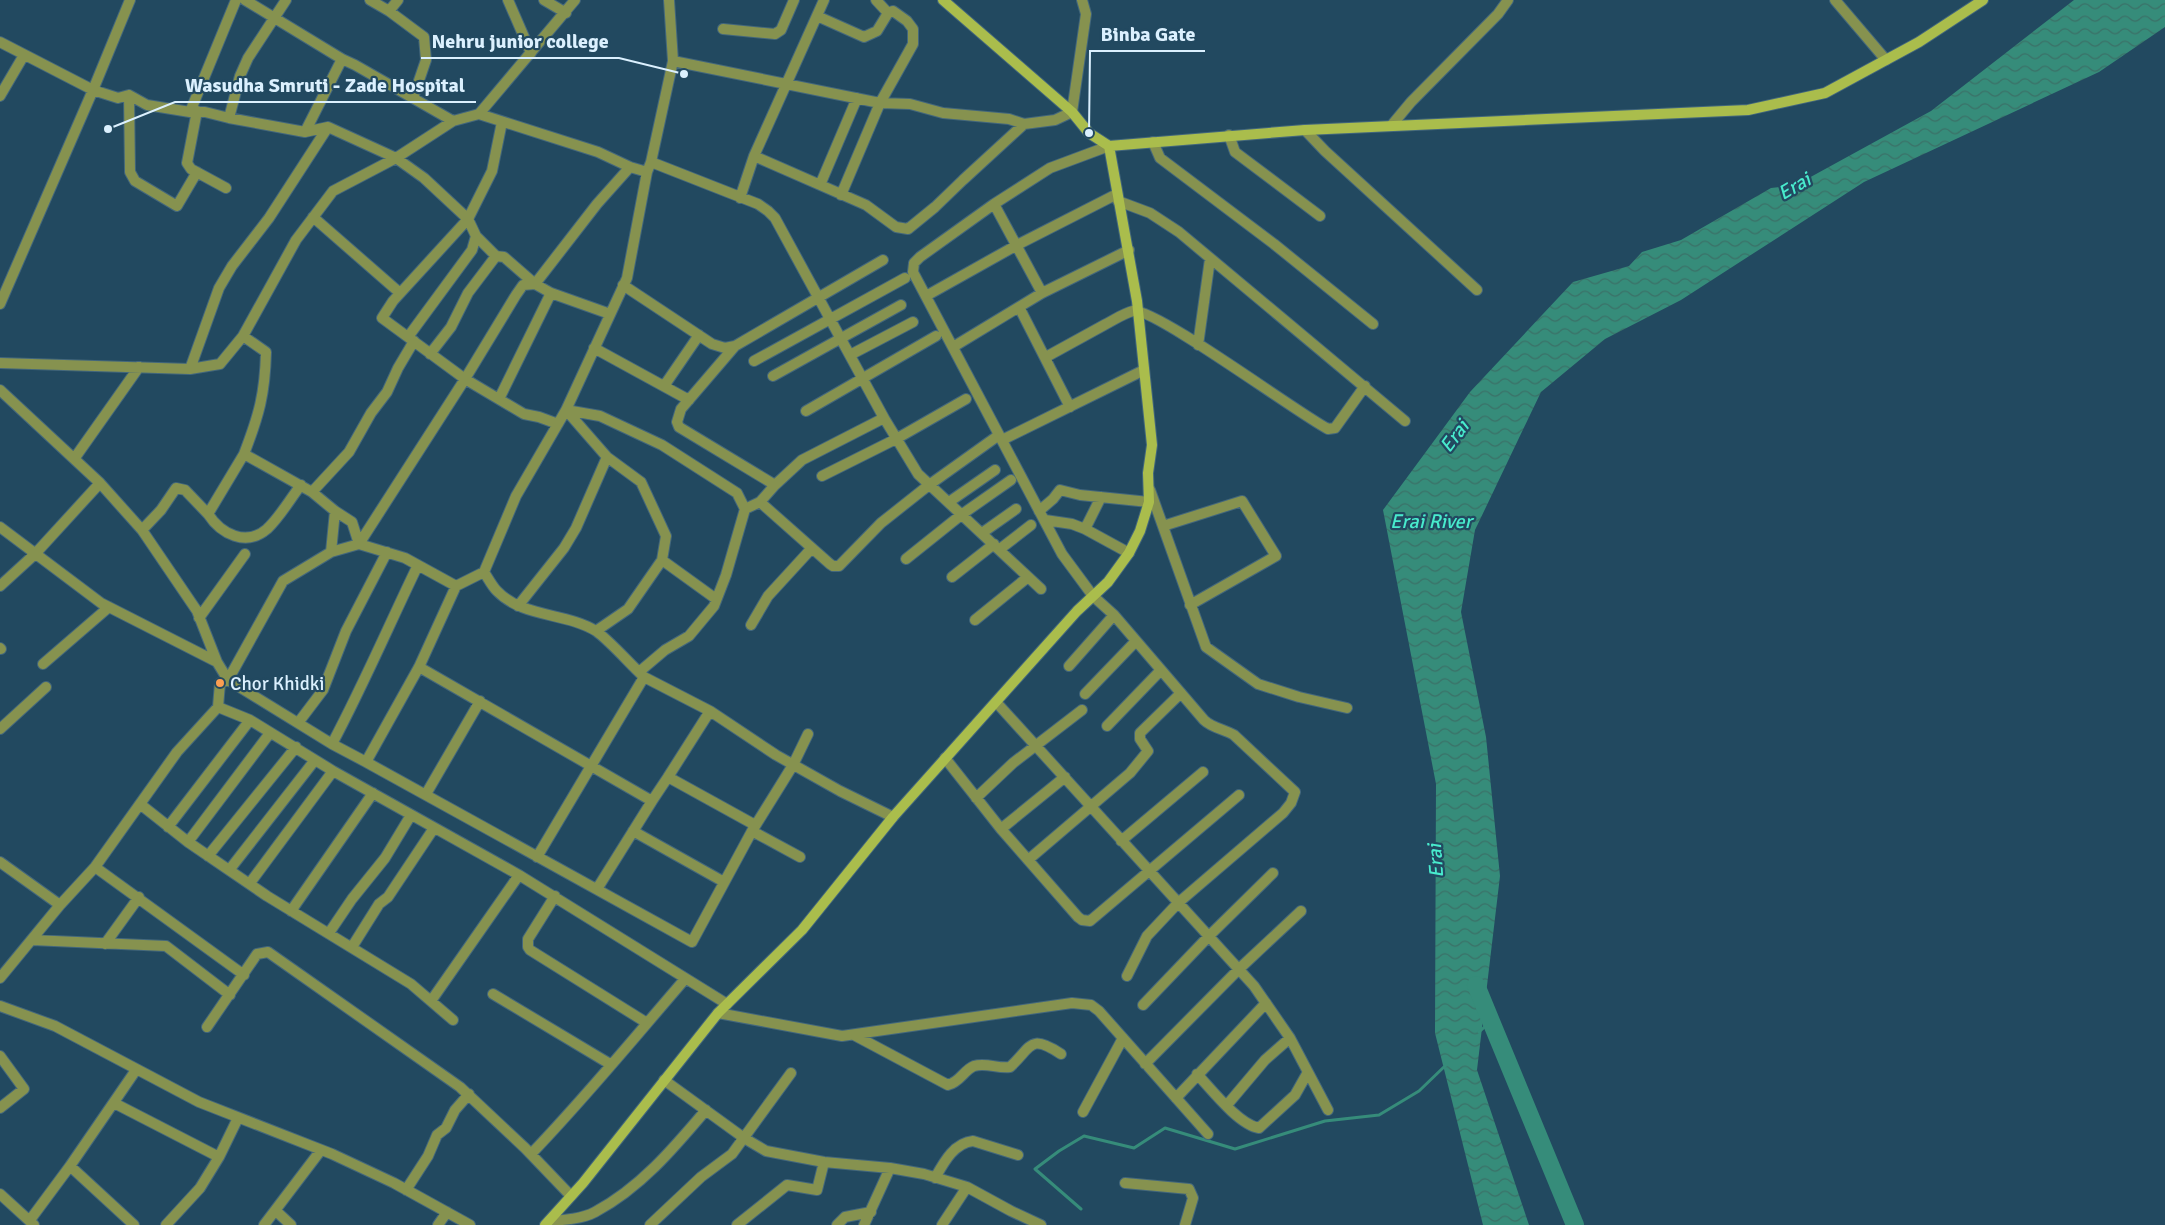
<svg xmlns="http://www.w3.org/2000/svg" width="2165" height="1225" font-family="Signika,sans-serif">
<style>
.water{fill:url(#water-waves)}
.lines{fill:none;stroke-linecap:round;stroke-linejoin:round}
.stream{stroke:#368c7a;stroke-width:3}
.river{stroke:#368c7a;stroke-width:18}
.street-casing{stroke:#43677c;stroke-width:12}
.secondary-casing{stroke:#43677c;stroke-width:12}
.street{stroke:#86924f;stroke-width:10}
.secondary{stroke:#aabd4c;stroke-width:10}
.poi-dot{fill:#fb9e51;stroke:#224960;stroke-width:2}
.labels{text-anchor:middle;stroke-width:4.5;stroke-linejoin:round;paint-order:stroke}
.poi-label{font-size:19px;fill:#dbf0fe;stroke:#224960;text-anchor:start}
.water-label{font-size:20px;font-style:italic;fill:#48ebcd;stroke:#224960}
.leader{fill:none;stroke:#dbf0fe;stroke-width:2}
.callout-dot{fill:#dbf0fe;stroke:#224960;stroke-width:2}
.callout-label{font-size:20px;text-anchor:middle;font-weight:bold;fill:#dbf0fe;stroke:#224960;stroke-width:4.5;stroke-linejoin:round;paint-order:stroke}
</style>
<defs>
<pattern id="water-waves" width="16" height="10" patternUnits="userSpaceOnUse" patternTransform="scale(1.25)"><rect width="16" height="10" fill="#368c7a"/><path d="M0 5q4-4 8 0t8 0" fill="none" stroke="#3b7168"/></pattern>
</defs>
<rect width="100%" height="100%" fill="#224960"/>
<path class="water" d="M 2074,0 L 2165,0 L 2165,27 L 2099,72 L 1864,182 L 1681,300 L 1605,339 L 1541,392 L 1475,530 L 1461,612 L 1486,737 L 1500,876 L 1477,1070 L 1529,1225 L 1483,1225 L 1435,1033 L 1436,784 L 1383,510 L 1470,392 L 1573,282 L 1629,266 L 1642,252 L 1681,240 L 1771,188 L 1796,185 L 1931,111 Z"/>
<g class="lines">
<path class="stream" d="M 1479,1032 L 1491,1021
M 1081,1209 L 1035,1169 L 1059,1151 L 1084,1136 L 1134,1148 L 1165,1128 L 1235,1149 L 1325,1121 L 1379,1115 L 1419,1091 L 1446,1065"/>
<path class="river" d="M 1476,985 L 1575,1225"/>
<defs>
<path id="street" d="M 245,0 L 342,59 L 355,65 L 453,121
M 370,0 L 389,11 L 424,37 L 426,60 L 413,98
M 508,0 L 531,53
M 544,0 L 566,13
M 1835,0 L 1886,60
M 389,11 L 398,0
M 817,16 L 864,37 L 877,31 L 888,13
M 723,29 L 775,34 L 781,30 L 794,0
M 0,42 L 93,90 L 118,98 L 129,95 L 147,105 L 190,112 L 205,112 L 229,118 L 305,132 L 328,127 L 396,158 L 424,178 L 468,219 L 476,236 L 496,256 L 504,257 L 535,284 L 551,293 L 610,314
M 673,61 L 880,103 L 910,104 L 943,113 L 1009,119 L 1024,124 L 1055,120 L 1072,112 L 1086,14 L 1082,0
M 129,95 L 130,172 L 135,181 L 177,206 L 197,172
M 0,96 L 24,55
M 197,111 L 187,163 L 191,169 L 226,188
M 190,112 L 236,0
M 479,114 L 598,152 L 630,167 L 647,172
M 229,118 L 240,76 L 248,58 L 286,0
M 502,122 L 492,171 L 468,219 L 393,301 L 382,318 L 465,379 L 524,414 L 539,417 L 558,424
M 1391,126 L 1411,102 L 1498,14 L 1508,0
M 1305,130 L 1325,151 L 1477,290
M 305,132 L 342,59
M 1229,135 L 1235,152 L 1320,216
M 1153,142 L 1160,158 L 1274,244 L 1373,324
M 1109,146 L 1050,168 L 994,204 L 920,257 L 914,263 L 913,272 L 1062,554 L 1093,596 L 1114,615 L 1204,720 C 1212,728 1224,729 1234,735 L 1295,792 L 1291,803 L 1283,813 L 1178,903 L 1147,936 L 1127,976
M 754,156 L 866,205 L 896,227 L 908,229 L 935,207 L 963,180 L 1024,124
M 651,162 L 758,204 L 768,211 L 775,218 L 884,418
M 820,185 L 857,98
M 841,195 L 880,103 L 913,44 L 913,29 L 907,21 L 893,11 L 888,13 L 876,0
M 740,198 L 754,156 L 824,0
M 1118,201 L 1150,213 L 1179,232 L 1405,421
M 994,204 L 1042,293
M 313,217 L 400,293
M 623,285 L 712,344 L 725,348 L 735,346 L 883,260
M 926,296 L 1017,245 L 1117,194
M 0,304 L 93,90 L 130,0
M 1019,307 L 1070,407
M 243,336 L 266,352 C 265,394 259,415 244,454 L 312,492 L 335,511 L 352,522 L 359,544
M 408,337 L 472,250 L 476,236
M 1198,345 L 1210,259
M 735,346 L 681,409 L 677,422 L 679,427 L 775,485
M 953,347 L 1042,293 L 1129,250
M 594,348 L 689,400
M 430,354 L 451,327 L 468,293 L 496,256
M 850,355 L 913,322
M 1046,357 C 1066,346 1086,335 1106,324 C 1114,320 1124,313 1133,311 C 1154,307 1297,413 1328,429 L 1335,428 L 1365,386
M 754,361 L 905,278
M 0,363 L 190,369 L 220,364 L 243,336 L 296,240 L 333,191 L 396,158 L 453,121 L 479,114 L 575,0
M 190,369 L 219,288 L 232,266 L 269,218 L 328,127
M 773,376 L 901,305
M 664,386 L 699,335
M 0,390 L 100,483 L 142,530 L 197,611 L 217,662
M 499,399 L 551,293
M 806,411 L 936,336
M 1002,440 L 1144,370
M 74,459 L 139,367
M 822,476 L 896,439 L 966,399
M 1150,490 L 1206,647 L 1258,684 L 1299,697 L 1347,708
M 312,492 L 349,452 L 371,413 L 387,392 L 398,368 L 414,341
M 760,502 L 830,564 L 833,566 L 839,566 L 881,523 L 929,485 L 999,435
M 949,502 L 995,470
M 1039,511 L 1053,499 L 1060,490 L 1080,495 L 1149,502
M 208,514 C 221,534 246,547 267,529 C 280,517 290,499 301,485
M 1045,520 L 1072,524 L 1085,529 L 1129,553
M 1163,526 L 1242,501 L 1276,556 L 1190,605
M 0,527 L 101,603 L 217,662 L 228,680 L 332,744 L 366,762 L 419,667 L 456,586
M 1085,529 L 1101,497
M 142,530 L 161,510 L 176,488 L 185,490 L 208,514 L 244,454
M 982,533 L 1016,509
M 359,544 L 465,379 L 516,295 L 523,285 L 535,284 L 597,204 L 630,167
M 1000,549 L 1031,525
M 331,552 L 335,511
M 906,559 L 961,515 L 1011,480
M 484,572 C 488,578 492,586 497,591 C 523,618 565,612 596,631 C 609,640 630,664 643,676
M 952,577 L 994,544
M 0,586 L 35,554 L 100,483
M 716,599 L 662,560 L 666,536 L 641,482 L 607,457 L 566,410 L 600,416 L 662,445 L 737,493 L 745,509
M 518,606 L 564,548 L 576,528 L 607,457
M 199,618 L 245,554
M 975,620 L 1028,577
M 751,625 L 768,596 L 812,548
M 596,631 L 628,609 L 662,560
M 0,648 L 1,649
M 43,664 L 109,607
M 1069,666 L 1114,615
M 419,667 L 652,801 L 597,889
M 639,672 L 665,650 L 689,636 L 714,606 L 726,575 L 745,509 L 760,502 L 775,485 L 802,460 L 884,418 L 918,474 L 1041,589
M 1085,694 L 1136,641
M 996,702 L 1254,986 L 1290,1038 L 1328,1110
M 218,707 L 250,720 L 333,771 L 519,875 L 727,1004
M 298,723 L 323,690 L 346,631 L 387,552
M 1107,726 L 1161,670
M 0,729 L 46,687
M 332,744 C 363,686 389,625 418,565
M 945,758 L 1001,829 L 1078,917 L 1082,920 L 1090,921 L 1239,795
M 366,762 L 692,942 L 752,831 L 793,765 L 808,734
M 668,777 L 710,711
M 426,794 L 480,701
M 976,798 L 1013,763 L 1082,710
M 652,801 L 668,777 L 755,825
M 140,804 L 188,842 L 267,896 L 411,984 L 453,1020
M 168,827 L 250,720
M 1001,829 L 1065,777
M 633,831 L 724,882
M 752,831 L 800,857
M 1121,841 L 1203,772
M 188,842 L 270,733
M 208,856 L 296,747
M 537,857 L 644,677 L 710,711 L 776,755 L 840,791 L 893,817
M 1028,860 L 1130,773 L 1148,751 L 1140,739 L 1140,733 L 1181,693
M 0,862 L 60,905
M 95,867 L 244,975
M 230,869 L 315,760
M 250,883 L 333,771
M 555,896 L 528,939 L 528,947 L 530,950 L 647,1023
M 291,911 L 373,793
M 329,933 L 352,899 L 385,858 L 411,815
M 32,940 L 166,946 L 230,995
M 105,944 L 139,897
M 352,947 L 379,904 L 388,897 L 434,828
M 0,978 L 60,905 L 95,867 L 177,752 L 218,707 L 220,683 L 228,680 L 283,581 L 331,552 L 359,544 L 405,558 L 456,586 L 484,572 L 516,496 L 566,410 L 627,278 L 647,172 L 651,162 L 673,61 L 669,0
M 493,994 L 610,1064
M 431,1001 L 519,875
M 1143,1005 L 1209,936 L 1273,873
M 0,1006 L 55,1026 L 199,1102 L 332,1154 L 394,1183 L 470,1225
M 718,1013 L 842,1036 L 1072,1003 L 1091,1005 L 1099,1011 L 1208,1134
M 207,1027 L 257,954 L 268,952 L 460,1087 L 525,1148 L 571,1196
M 854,1035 L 948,1085 C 960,1082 964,1070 974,1066 C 986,1062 998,1069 1010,1067 C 1032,1047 1029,1033 1061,1054
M 0,1056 L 24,1089 L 0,1108
M 1145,1064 L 1239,969 L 1301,911
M 1197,1074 C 1211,1089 1239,1125 1259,1128 L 1295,1095 L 1308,1072
M 664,1080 L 744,1138 L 766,1151 L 824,1162 L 890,1168 L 924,1174 L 967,1187 L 1011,1211 L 1041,1225
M 1176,1098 L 1266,1003
M 114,1103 L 219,1157
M 1227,1105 L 1265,1060 L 1290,1038
M 1083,1112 L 1123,1038
M 531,1154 C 585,1098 634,1038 685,979
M 70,1166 L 134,1225
M 935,1178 C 944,1162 954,1143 973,1141 L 1018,1155
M 1125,1183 L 1189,1189 L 1193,1198 L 1185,1225
M 406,1190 L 428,1156 L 437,1135 L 446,1128 L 455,1110 L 469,1094
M 0,1194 L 34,1225
M 276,1211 L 291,1225
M 30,1220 L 70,1166 L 136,1070
M 549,1221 C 564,1220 582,1219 595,1212 C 640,1188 673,1149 706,1110
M 166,1225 L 200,1188 L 219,1157 L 238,1118
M 264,1225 L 321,1150
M 438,1225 L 447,1212
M 650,1225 L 701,1177 L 732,1154 L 791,1073
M 737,1225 L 787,1185 L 817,1190 L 824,1162
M 837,1225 L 845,1217 L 871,1212
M 864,1225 L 890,1168
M 942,1225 L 967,1187"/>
<path id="secondary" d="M 943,0 L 1072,112 L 1089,133 L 1109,146 L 1305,130 L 1748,110 L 1825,93 L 1919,42 L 1983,0
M 545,1225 L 583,1183 L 718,1013 L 802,930 L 893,817 L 1077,611 L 1108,582 L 1129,553 L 1140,531 L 1149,502 L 1148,473 L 1152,445 L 1137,301 L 1109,146"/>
</defs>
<use href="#street" class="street-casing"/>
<use href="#secondary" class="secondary-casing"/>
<use href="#street" class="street"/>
<use href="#secondary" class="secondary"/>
</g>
<circle class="poi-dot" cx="220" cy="683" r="5"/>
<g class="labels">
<g class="poi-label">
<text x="230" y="690">Chor Khidki</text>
</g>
<g class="water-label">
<text transform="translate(1794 186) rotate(-30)" y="7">Erai</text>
<text transform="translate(1454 436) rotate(-53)" y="7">Erai</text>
<text x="1431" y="528">Erai River</text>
<text transform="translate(1435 861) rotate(-94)" y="7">Erai</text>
</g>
</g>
<path class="leader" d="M1089 133L1090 51H1205M684 74L619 58H421M108 129L175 102H476"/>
<g class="callout-dot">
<circle cx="1089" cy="133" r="5"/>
<circle cx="684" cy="74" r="5"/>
<circle cx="108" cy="129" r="5"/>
</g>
<g class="callout-label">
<text x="1148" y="41">Binba Gate</text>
<text x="520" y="48">Nehru junior college</text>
<text x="325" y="92">Wasudha Smruti - Zade Hospital</text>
</g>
</svg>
